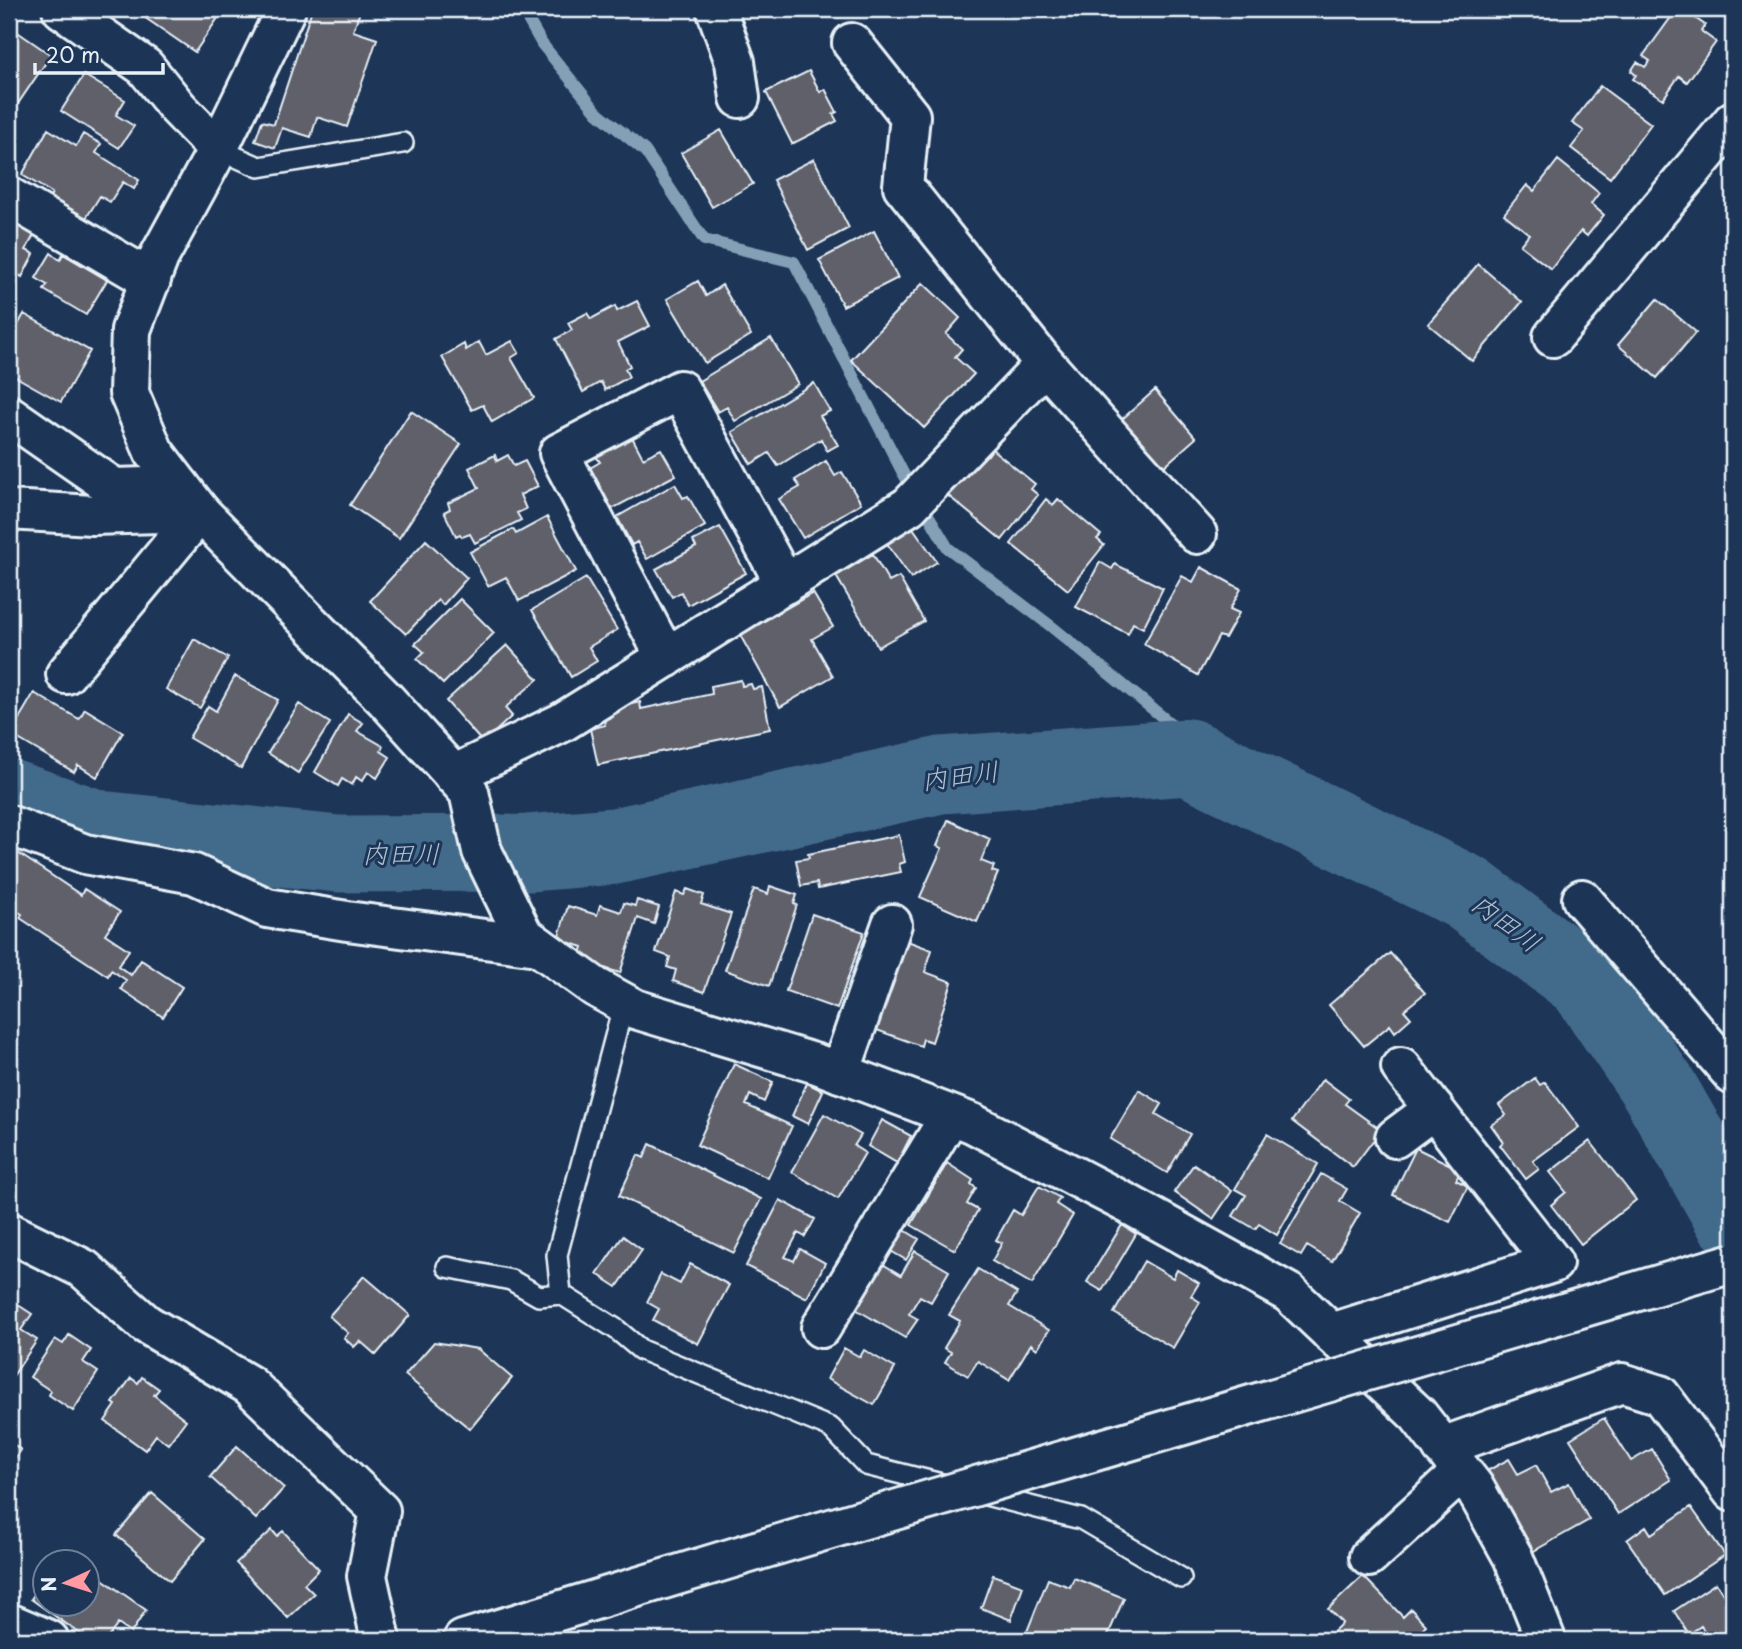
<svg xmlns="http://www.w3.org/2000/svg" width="1742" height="1649" font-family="'Playpen Sans','Klee One',sans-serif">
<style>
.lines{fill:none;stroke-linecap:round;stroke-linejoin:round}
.stream{stroke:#84a0b6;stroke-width:12}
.river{stroke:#426a8a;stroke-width:77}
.building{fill:#61616a;stroke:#e8f1f8;stroke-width:2}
.lane-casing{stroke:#e8f1f8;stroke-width:24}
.street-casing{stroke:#e8f1f8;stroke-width:44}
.secondary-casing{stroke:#e8f1f8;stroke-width:44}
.lane{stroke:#1d3557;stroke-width:19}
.street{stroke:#1d3557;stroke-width:38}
.secondary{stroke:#1d3557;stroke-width:38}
.secondary-bridge-casing{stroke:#e8f1f8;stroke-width:44;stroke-linecap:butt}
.secondary-bridge{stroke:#1d3557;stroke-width:38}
.labels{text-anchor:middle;stroke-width:6;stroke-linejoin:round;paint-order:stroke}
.water-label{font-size:26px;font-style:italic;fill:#aec2d2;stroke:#1d3557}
</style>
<rect width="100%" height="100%" fill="#1d3557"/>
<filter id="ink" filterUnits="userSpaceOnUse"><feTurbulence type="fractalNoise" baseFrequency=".0143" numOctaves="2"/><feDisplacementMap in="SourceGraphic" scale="14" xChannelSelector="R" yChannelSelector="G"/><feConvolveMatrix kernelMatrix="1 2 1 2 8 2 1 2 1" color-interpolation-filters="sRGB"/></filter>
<g filter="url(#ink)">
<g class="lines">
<path class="stream" d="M 522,9 L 542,44 L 597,112 L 645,151 L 704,240 L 794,262 L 903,473 L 948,548 L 1052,627 L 1182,733 L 1210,768"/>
<path class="river" d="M 9,798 L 99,829 L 338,854 L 528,853 L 615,846 L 941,775 L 1188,757 L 1467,893 L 1586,982 L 1658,1087 L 1733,1218"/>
</g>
<path class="building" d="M 145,9 L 224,9 L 195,52 L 141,15 Z
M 312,9 L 361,9 L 353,31 L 377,39 L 347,127 L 317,117 L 311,137 L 282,128 L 275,148 L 255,141 L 262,121 L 274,124 Z
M 1677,9 L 1682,9 L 1705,25 L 1701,31 L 1716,42 L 1687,82 L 1679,76 L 1663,99 L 1633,79 L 1636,75 L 1631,71 L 1637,62 L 1645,67 L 1650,61 L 1643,56 Z
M 16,31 L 51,55 L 15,108 L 9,104 L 9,41 Z
M 809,71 L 820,92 L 825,89 L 837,112 L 833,114 L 837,121 L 792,144 L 766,92 Z
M 84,75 L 125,100 L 116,115 L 134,126 L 119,148 L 61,111 Z
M 1600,86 L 1651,124 L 1610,178 L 1571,148 L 1584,131 L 1572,123 Z
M 48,129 L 76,146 L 83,134 L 101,144 L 96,153 L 139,180 L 134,189 L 123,182 L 110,202 L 100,196 L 83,223 L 47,202 L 52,193 L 22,175 Z
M 721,130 L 753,184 L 712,207 L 681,153 Z
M 814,159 L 849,228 L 808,250 L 773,180 Z
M 1558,160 L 1599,193 L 1591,204 L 1604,215 L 1587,236 L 1581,231 L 1551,269 L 1520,245 L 1529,234 L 1504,214 L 1527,185 L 1534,191 Z
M 9,218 L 35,233 L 26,250 L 34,254 L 22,277 L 9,269 Z
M 874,231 L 898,278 L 843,306 L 819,260 Z
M 51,253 L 60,260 L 63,254 L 107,280 L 86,315 L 44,290 L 47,285 L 36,278 Z
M 1478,264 L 1522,302 L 1472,361 L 1428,324 Z
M 698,281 L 706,296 L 722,285 L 751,335 L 705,363 L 667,299 Z
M 923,283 L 960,318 L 946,334 L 962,349 L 955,357 L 974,374 L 924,428 L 851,360 Z
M 1657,299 L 1696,332 L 1657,378 L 1618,345 Z
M 637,301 L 650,326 L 618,342 L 630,366 L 625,369 L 629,377 L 605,390 L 601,382 L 583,392 L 556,339 L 572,330 L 568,323 L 587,313 L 591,319 L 615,306 L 617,311 Z
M 24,314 L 90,351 L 61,402 L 9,373 L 9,341 Z
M 771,338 L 798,384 L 735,421 L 727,407 L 718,412 L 699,381 Z
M 512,341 L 519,353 L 511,358 L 534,398 L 492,422 L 483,405 L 472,410 L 442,357 L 464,344 L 466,350 L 479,342 L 486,355 Z
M 814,383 L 830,411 L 820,416 L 838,445 L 827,451 L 821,439 L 778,466 L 769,453 L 751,464 L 732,432 Z
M 1155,390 L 1196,438 L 1162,468 L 1121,420 Z
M 411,411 L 461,444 L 399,538 L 350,505 Z
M 631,435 L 643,458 L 661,449 L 676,475 L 612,509 L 590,468 L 600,462 L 595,455 Z
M 981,449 L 988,455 L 992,449 L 1035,484 L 1031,489 L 1038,495 L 1002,540 L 945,493 Z
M 495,455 L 497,461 L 508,455 L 514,466 L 525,461 L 538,486 L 520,495 L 526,509 L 517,513 L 521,520 L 475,543 L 470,534 L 462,537 L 460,534 L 456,536 L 444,512 L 450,509 L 448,503 L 479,488 L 469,468 Z
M 826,461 L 835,476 L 842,472 L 861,503 L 803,538 L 779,499 L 800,487 L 795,480 Z
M 675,484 L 683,498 L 688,496 L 705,526 L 647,559 L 637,542 L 632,545 L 617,517 Z
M 1046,499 L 1053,505 L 1058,499 L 1101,535 L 1097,539 L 1104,545 L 1068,590 L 1011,544 Z
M 547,517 L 576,571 L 519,601 L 506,577 L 488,586 L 470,552 L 513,529 L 516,534 Z
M 911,525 L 937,562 L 911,578 L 886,542 Z
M 720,527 L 746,573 L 688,605 L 681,592 L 672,597 L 656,569 L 696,547 L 693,541 Z
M 426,540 L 467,578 L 443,605 L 438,600 L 406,634 L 370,601 Z
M 873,554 L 889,582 L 899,577 L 924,621 L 878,647 L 836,576 Z
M 1100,562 L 1112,569 L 1115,564 L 1163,588 L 1143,628 L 1133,623 L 1128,634 L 1076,607 Z
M 1201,567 L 1241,589 L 1230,609 L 1239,613 L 1225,638 L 1219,636 L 1198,675 L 1144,644 L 1182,576 L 1193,582 Z
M 586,578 L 617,630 L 589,647 L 597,661 L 571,677 L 532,610 Z
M 813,593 L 833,627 L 812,639 L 833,676 L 780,707 L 740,635 Z
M 460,599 L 494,633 L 443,684 L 417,659 L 424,652 L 415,644 Z
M 194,639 L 228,658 L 200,708 L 166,689 Z
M 507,645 L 538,679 L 505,708 L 512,716 L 483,743 L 446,701 Z
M 235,676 L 278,700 L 241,768 L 189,738 L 208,706 L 216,711 Z
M 741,680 L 742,686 L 751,684 L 753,689 L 762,687 L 770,729 L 598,765 L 590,729 L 605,725 L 604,719 L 613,717 L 611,709 L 640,702 L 641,709 L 712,694 L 711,686 Z
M 34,693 L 79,719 L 85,709 L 123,732 L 97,777 L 78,765 L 74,772 L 10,734 Z
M 299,704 L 330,723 L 298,773 L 268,753 Z
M 348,714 L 363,723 L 357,731 L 383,746 L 381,751 L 390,757 L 377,778 L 368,772 L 362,781 L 356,777 L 352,785 L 342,779 L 338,786 L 315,772 Z
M 948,820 L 990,839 L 981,861 L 994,866 L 992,871 L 998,873 L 977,922 L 920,897 L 942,848 L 937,846 Z
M 899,835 L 905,862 L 899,864 L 901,872 L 818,889 L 817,883 L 801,886 L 796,860 L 809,858 L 808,854 Z
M 15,851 L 81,895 L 84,889 L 120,912 L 105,934 L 129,950 L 118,966 L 131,975 L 141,960 L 182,987 L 163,1017 L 121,989 L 126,980 L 111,970 L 108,976 L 20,918 L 22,914 L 9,906 L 9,861 Z
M 770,886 L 797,895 L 794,904 L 797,905 L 769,986 L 725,970 L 754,889 L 768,894 Z
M 687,889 L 704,895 L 701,904 L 731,914 L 704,992 L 673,981 L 676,970 L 667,967 L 670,957 L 656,952 L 676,892 L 684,895 Z
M 637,900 L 659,907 L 654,924 L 638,918 L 620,973 L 579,960 L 583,947 L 558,939 L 568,906 L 597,915 L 600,905 L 621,912 L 624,903 L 635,906 Z
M 812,914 L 864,932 L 837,1009 L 786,991 Z
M 902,939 L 932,950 L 925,972 L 952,982 L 932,1042 L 923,1039 L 921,1046 L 871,1028 Z
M 1390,953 L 1425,993 L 1404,1010 L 1411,1018 L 1395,1032 L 1390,1025 L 1364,1046 L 1329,1005 Z
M 734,1064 L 773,1082 L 764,1102 L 750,1095 L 746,1105 L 792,1126 L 768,1178 L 697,1145 Z
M 1535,1078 L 1540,1085 L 1545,1082 L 1579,1127 L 1533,1161 L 1539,1169 L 1526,1179 L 1500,1145 L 1503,1142 L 1491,1125 L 1506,1115 L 1499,1105 Z
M 1323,1079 L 1349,1099 L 1345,1104 L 1381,1130 L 1353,1167 L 1292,1121 Z
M 807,1083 L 823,1091 L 808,1124 L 792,1116 Z
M 1139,1090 L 1162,1104 L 1156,1114 L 1190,1134 L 1167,1173 L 1110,1139 Z
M 824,1114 L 861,1135 L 854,1146 L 865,1153 L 838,1199 L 792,1172 Z
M 882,1120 L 911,1136 L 897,1163 L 868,1146 Z
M 1267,1134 L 1318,1164 L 1277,1235 L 1259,1224 L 1255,1229 L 1233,1216 L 1246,1195 L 1235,1189 Z
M 1590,1141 L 1636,1200 L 1581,1244 L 1551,1205 L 1566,1192 L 1550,1172 Z
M 650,1144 L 761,1199 L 734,1253 L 619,1196 L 638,1155 L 644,1158 Z
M 1416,1148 L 1461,1170 L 1456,1180 L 1468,1186 L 1450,1222 L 1393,1195 Z
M 947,1163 L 973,1180 L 971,1184 L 976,1188 L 967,1204 L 978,1210 L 955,1250 L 911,1225 Z
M 1194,1164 L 1232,1191 L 1213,1219 L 1174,1192 Z
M 1321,1174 L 1347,1189 L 1340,1201 L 1360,1213 L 1332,1261 L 1307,1246 L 1301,1256 L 1280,1244 Z
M 1039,1186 L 1060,1198 L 1056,1204 L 1073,1215 L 1032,1284 L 992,1261 L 1002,1243 L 996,1240 L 1013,1210 L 1021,1215 Z
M 780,1200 L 815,1219 L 805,1237 L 798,1233 L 785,1257 L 794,1261 L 800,1249 L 825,1263 L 807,1298 L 746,1266 Z
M 1122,1225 L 1136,1234 L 1102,1291 L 1087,1282 Z
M 901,1228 L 919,1239 L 906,1260 L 889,1250 Z
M 623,1236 L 642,1250 L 617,1287 L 597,1274 Z
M 915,1251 L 949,1271 L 931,1302 L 920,1296 L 909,1314 L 918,1319 L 905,1338 L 854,1308 L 881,1263 L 901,1275 Z
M 1144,1261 L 1173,1278 L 1177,1270 L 1199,1283 L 1191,1296 L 1200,1302 L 1173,1348 L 1114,1313 Z
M 690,1264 L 729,1285 L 698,1344 L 653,1320 L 659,1309 L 647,1302 L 661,1274 L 680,1284 Z
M 978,1269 L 1017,1293 L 1009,1306 L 1049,1330 L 1037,1349 L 1031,1344 L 1009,1380 L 978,1361 L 968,1376 L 945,1362 L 951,1352 L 944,1348 L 960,1321 L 949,1315 Z
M 364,1276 L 410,1315 L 376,1355 L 360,1341 L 354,1347 L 344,1338 L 348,1333 L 329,1316 Z
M 9,1299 L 32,1314 L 21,1330 L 37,1340 L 11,1379 L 9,1377 Z
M 69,1335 L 91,1350 L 83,1362 L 98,1372 L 73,1411 L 49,1395 L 51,1391 L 30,1377 L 55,1339 L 63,1344 Z
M 434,1342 L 478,1349 L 512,1378 L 470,1429 L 405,1375 Z
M 844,1348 L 860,1357 L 864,1350 L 895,1368 L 874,1405 L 827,1379 Z
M 142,1377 L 159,1389 L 154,1395 L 186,1420 L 168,1444 L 156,1435 L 145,1450 L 105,1421 L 116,1405 L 113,1403 L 131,1378 L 138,1383 Z
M 1604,1418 L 1631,1461 L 1652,1449 L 1671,1480 L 1618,1514 L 1570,1439 Z
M 9,1441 L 21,1450 L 9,1468 Z
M 237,1446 L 284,1488 L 256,1519 L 210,1477 Z
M 1509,1459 L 1518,1474 L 1536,1465 L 1551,1492 L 1569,1483 L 1589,1520 L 1532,1552 L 1487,1471 Z
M 152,1493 L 205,1539 L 170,1581 L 116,1535 Z
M 1691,1507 L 1725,1555 L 1665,1595 L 1627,1540 L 1646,1526 L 1651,1534 Z
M 272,1530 L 277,1536 L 283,1531 L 319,1569 L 304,1584 L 314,1594 L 288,1618 L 236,1563 Z
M 993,1575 L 1023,1586 L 1011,1620 L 981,1608 Z
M 98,1576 L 146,1610 L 131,1633 L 118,1624 L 106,1640 L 89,1640 L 31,1599 L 46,1578 L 46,1604 L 88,1604 L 88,1577 L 94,1582 Z
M 1363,1576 L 1403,1617 L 1411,1609 L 1426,1625 L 1422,1629 L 1433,1640 L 1339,1640 L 1332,1633 L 1342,1623 L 1328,1609 Z
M 1074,1578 L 1124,1598 L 1106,1640 L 1041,1640 L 1026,1634 L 1048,1579 L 1070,1587 Z
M 1716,1583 L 1733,1610 L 1733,1640 L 1710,1640 L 1701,1626 L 1689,1634 L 1674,1611 Z"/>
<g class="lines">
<defs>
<path id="lane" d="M 218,149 L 259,167 L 403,143
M 624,1003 L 557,1255 L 561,1294 L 616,1329 L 641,1350 L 831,1428 L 866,1465 L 1081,1519 L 1181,1578
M 447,1267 L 511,1280 L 539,1296 L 561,1294"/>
<path id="street" d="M 716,9 L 735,62 L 740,98
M 852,43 L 910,116 L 903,186 L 1045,364
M 9,197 L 151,280
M 1553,337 L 1733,121
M 9,415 L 114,488 L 180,486
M 9,510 L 92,515 L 160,513
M 666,658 L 559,453 L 680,390 L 785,584
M 66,674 L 200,512
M 453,775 L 561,723 L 909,506 L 1045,364 L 1197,534
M 9,825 L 85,854 L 194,874 L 267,908 L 347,921 L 538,946
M 1582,899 L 1733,1075
M 840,1073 L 892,924
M 1395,1138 L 1434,1109
M 9,1232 L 84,1269 L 146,1324 L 249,1385 L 380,1511 L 367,1576 L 381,1640
M 821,1328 L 950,1116
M 1331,1333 L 1553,1263 L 1401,1067
M 1442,1447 L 1622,1383 L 1660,1395 L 1733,1492
M 1369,1557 L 1462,1472
M 9,1623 L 49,1640"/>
<path id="secondary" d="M 62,9 L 145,67 L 178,108 L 218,149
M 286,9 L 218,149 L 159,257 L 131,330 L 129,393 L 154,452 L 200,512 L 386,700 L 469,792 L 482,851 L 523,935 L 595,987 L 635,1009 L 817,1064 L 972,1123 L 1130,1205 L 1289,1293 L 1418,1415 L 1474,1487 L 1513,1557 L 1546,1640
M 463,1640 L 756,1551"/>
</defs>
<use href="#lane" class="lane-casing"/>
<use href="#street" class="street-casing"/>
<use href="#secondary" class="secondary-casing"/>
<use href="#lane" class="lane"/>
<use href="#street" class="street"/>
<use href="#secondary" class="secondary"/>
<defs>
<path id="secondary-bridge" d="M 756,1551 L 1733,1263"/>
</defs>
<use href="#secondary-bridge" class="secondary-bridge-casing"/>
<use href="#secondary-bridge" class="secondary-bridge"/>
</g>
</g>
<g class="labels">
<g class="water-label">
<text transform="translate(960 776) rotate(-7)" y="9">内田川</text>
<text x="401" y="863">内田川</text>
<text transform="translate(1506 923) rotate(37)" y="9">内田川</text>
</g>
</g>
<rect width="1742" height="1649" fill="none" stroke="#1d3557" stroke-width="35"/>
<rect x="18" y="18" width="1707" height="1614" fill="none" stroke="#e8f1f8" stroke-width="2.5" filter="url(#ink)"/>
<g transform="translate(66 1583) rotate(266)"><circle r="33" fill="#1d3557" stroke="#6e8097" stroke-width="2"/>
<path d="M0-5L12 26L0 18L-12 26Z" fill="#ff9aa2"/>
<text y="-10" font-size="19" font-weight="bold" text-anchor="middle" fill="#e8f1f8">N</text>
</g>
<path d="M35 63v10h128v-10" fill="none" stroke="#e8f1f8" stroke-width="3.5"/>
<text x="46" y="63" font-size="21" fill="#e8f1f8" stroke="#1d3557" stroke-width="5" paint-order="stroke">20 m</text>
</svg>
